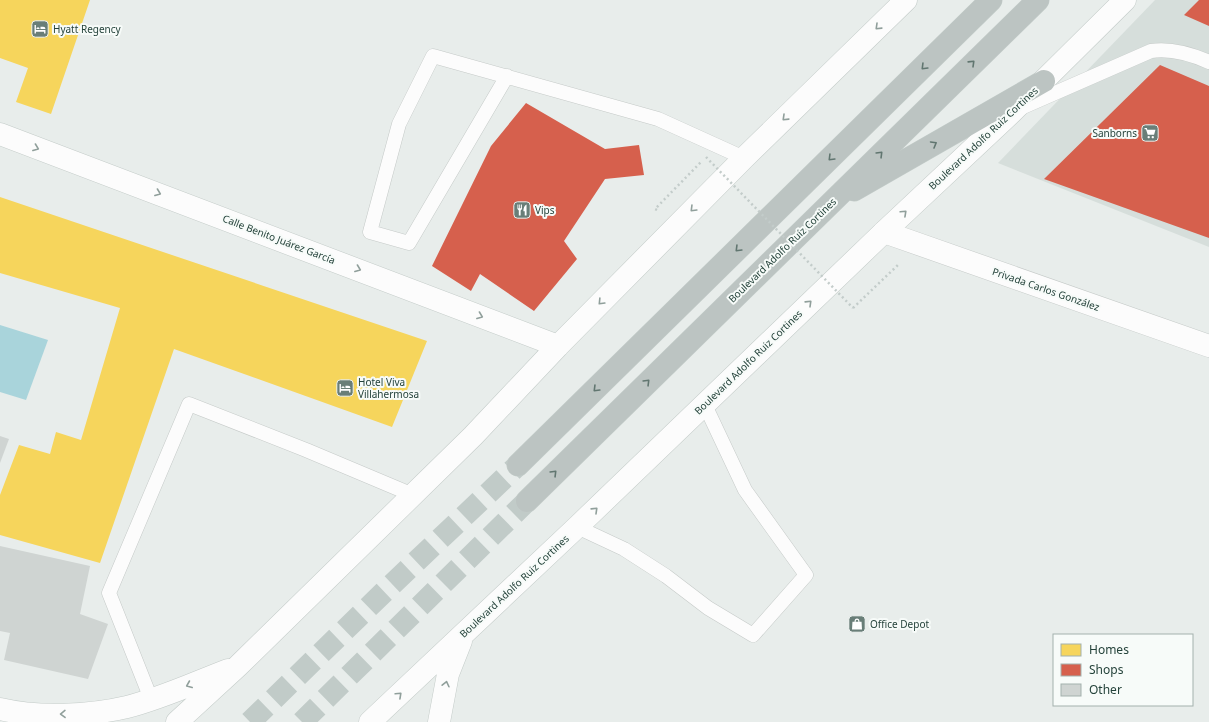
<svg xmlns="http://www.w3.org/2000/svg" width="1209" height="722" font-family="'Noto Sans',sans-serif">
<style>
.built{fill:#d6dedb}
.water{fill:#a9d4db}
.homes{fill:#f6d55c}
.shops{fill:#d6604d}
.building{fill:#cfd4d2}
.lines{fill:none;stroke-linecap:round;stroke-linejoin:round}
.highway-tunnel{stroke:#c1cbc8;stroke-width:22;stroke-dasharray:22 11;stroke-linecap:butt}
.lane-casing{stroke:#c5cac8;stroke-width:15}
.street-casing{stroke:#c5cac8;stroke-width:23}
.secondary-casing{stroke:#c3cbc8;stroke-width:23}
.highway-casing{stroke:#c3ccc9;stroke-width:23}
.path{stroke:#c3ccca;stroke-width:2.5;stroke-dasharray:2 3;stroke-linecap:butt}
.lane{stroke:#fcfcfc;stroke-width:14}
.street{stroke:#fcfcfc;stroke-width:22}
.secondary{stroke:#fcfcfc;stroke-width:22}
.highway{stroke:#bcc4c2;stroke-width:22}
.path-bridge{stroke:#c3ccca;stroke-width:2.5;stroke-dasharray:2 3;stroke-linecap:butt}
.oneway{stroke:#909f9b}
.oneway2{stroke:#617670}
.labels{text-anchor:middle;stroke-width:4;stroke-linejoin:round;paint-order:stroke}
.poi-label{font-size:10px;fill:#24423a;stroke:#f7fbf9;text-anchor:start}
.street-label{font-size:10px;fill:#24423a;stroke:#f7fbf9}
</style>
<rect width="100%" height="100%" fill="#e8edeb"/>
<path class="built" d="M 1155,0 L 1209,0 L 1209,247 L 998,163 Z"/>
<path class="water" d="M 0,325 L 48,340 L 26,400 L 0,392 Z"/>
<path class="homes" d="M 0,0 L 90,0 L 51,114 L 16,102 L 28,68 L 0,58 Z
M 0,197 L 427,341 L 392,427 L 174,349 L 100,563 L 0,535 L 0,495 L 19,445 L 50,454 L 56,432 L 81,440 L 120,308 L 0,273 Z"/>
<path class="shops" d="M 1199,0 L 1209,0 L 1209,26 L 1184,15 Z
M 1160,65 L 1209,86 L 1209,238 L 1044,179 Z
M 526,103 L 605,149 L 639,145 L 644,175 L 605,179 L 564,241 L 577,259 L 534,311 L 480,274 L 471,291 L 432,266 L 491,146 Z"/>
<path class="building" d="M 0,436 L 9,439 L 0,463 Z
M 0,546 L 90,566 L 80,614 L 108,624 L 88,679 L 4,660 L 10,633 L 0,631 Z"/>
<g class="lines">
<path class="highway-tunnel" d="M 250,722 L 384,592 L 518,465
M 302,722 L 527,501"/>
<defs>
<path id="lane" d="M 507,76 L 409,243 L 370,232 L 399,124 L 433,56 L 658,119 L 744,158
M 1023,107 L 1151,51 C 1171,48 1191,54 1209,62
M 577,527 L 624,549 L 666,576 L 708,608 L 753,635 L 806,575 L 745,490 L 704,403
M 151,699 L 109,593 L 189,404 L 306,450 L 413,495"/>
<path id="street" d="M 884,232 L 1209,346"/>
<path id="secondary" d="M 0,134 L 558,346
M 0,709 C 38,718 89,716 127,707 C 162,698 194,683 228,670
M 177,722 L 238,666 L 473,436 L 558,346 L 744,158 L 906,0
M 370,722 L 577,527 L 884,232 L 1012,112 L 1125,0
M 439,722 L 448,674 L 461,641"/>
<path id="highway" d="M 854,190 L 1044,81
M 518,465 L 991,0
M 527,501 L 1038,0"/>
</defs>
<use href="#lane" class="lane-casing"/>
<use href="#street" class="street-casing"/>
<use href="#secondary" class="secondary-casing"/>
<use href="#highway" class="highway-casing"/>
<path class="path" d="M 657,210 L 655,209 L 702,161
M 853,308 L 899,264"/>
<use href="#lane" class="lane"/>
<use href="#street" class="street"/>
<use href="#secondary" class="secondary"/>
<use href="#highway" class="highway"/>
<path class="path-bridge" d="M 706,157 L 853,308"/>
</g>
<defs><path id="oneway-chevron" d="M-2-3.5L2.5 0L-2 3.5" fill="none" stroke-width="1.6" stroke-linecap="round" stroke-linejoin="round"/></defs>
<g class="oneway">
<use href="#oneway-chevron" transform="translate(878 27) rotate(136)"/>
<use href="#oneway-chevron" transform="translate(785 118) rotate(136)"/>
<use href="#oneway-chevron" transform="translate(36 148) rotate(21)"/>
<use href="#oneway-chevron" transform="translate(158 193) rotate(21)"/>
<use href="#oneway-chevron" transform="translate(693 209) rotate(135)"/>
<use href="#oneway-chevron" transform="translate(904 213) rotate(-43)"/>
<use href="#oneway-chevron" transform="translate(358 269) rotate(21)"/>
<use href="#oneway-chevron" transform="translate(601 302) rotate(134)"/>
<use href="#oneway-chevron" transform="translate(809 303) rotate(-44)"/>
<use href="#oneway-chevron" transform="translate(480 316) rotate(21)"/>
<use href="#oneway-chevron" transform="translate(595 510) rotate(-44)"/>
<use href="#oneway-chevron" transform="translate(446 684) rotate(-77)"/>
<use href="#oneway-chevron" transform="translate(189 685) rotate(157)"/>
<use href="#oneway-chevron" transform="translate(399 695) rotate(-43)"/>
<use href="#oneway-chevron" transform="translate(63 714) rotate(179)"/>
</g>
<g class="oneway2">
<use href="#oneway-chevron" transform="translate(972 63) rotate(-44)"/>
<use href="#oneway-chevron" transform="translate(924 67) rotate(135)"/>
<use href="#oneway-chevron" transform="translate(934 144) rotate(-30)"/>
<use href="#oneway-chevron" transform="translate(880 154) rotate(-45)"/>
<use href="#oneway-chevron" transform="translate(831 158) rotate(135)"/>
<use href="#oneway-chevron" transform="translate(738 249) rotate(135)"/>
<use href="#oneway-chevron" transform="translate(647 382) rotate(-45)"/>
<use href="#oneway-chevron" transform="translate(596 389) rotate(135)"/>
<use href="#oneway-chevron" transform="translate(554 473) rotate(-45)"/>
</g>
<defs>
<symbol id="hotel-square" viewBox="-11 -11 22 22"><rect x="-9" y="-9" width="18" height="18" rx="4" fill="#697e78" stroke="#f7fbf9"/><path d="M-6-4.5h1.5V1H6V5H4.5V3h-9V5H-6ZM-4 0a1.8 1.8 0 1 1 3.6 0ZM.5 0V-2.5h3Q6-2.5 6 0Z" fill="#fff"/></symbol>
<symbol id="supermarket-square" viewBox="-11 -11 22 22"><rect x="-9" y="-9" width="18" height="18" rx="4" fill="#697e78" stroke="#f7fbf9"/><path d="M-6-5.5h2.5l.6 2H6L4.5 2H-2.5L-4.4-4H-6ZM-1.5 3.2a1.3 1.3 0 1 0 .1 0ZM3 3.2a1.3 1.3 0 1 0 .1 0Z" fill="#fff"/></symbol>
<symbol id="restaurant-square" viewBox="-11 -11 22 22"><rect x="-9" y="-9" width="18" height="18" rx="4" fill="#697e78" stroke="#f7fbf9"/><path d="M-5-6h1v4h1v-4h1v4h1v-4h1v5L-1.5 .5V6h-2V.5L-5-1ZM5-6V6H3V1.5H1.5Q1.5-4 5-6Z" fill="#fff"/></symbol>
<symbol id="shop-square" viewBox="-11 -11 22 22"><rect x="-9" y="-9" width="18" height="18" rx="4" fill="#697e78" stroke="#f7fbf9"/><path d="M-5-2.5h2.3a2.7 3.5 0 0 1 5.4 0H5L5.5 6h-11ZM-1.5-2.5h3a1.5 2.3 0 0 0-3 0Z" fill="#fff"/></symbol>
</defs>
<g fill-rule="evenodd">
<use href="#hotel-square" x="30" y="19" width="20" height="20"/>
<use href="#supermarket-square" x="1140" y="123" width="20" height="20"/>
<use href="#restaurant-square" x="512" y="200" width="20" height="20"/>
<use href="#hotel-square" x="335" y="378" width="20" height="20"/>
<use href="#shop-square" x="847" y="614" width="20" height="20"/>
</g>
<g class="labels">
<g class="poi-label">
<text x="53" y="33">Hyatt Regency</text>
<text x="1137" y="137" text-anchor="end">Sanborns</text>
<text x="535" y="214">Vips</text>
<text x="358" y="386">Hotel Viva<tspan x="358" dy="12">Villahermosa</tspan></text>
<text x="870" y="628">Office Depot</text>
</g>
<g class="street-label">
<text transform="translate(983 138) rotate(-43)" y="4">Boulevard Adolfo Ruiz Cortines</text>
<text transform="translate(279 239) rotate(21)" y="4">Calle Benito Juárez García</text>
<text transform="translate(782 250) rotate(-44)" y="4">Boulevard Adolfo Ruíz Cortines</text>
<text transform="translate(1046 289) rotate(19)" y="4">Privada Carlos González</text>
<text transform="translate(748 362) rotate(-44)" y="4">Boulevard Adolfo Ruiz Cortines</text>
<text transform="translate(514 586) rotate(-43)" y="4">Boulevard Adolfo Ruiz Cortines</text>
</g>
</g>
<rect x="1053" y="634" width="140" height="72" fill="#f7fbf9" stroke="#a3b1ad"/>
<rect x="1061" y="644" width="20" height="12" fill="#f6d55c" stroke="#a3b1ad"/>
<text x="1089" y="654" font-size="12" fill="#24423a">Homes</text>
<rect x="1061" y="664" width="20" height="12" fill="#d6604d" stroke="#a3b1ad"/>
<text x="1089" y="674" font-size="12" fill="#24423a">Shops</text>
<rect x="1061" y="684" width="20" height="12" fill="#cfd4d2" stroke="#a3b1ad"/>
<text x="1089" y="694" font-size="12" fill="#24423a">Other</text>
</svg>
